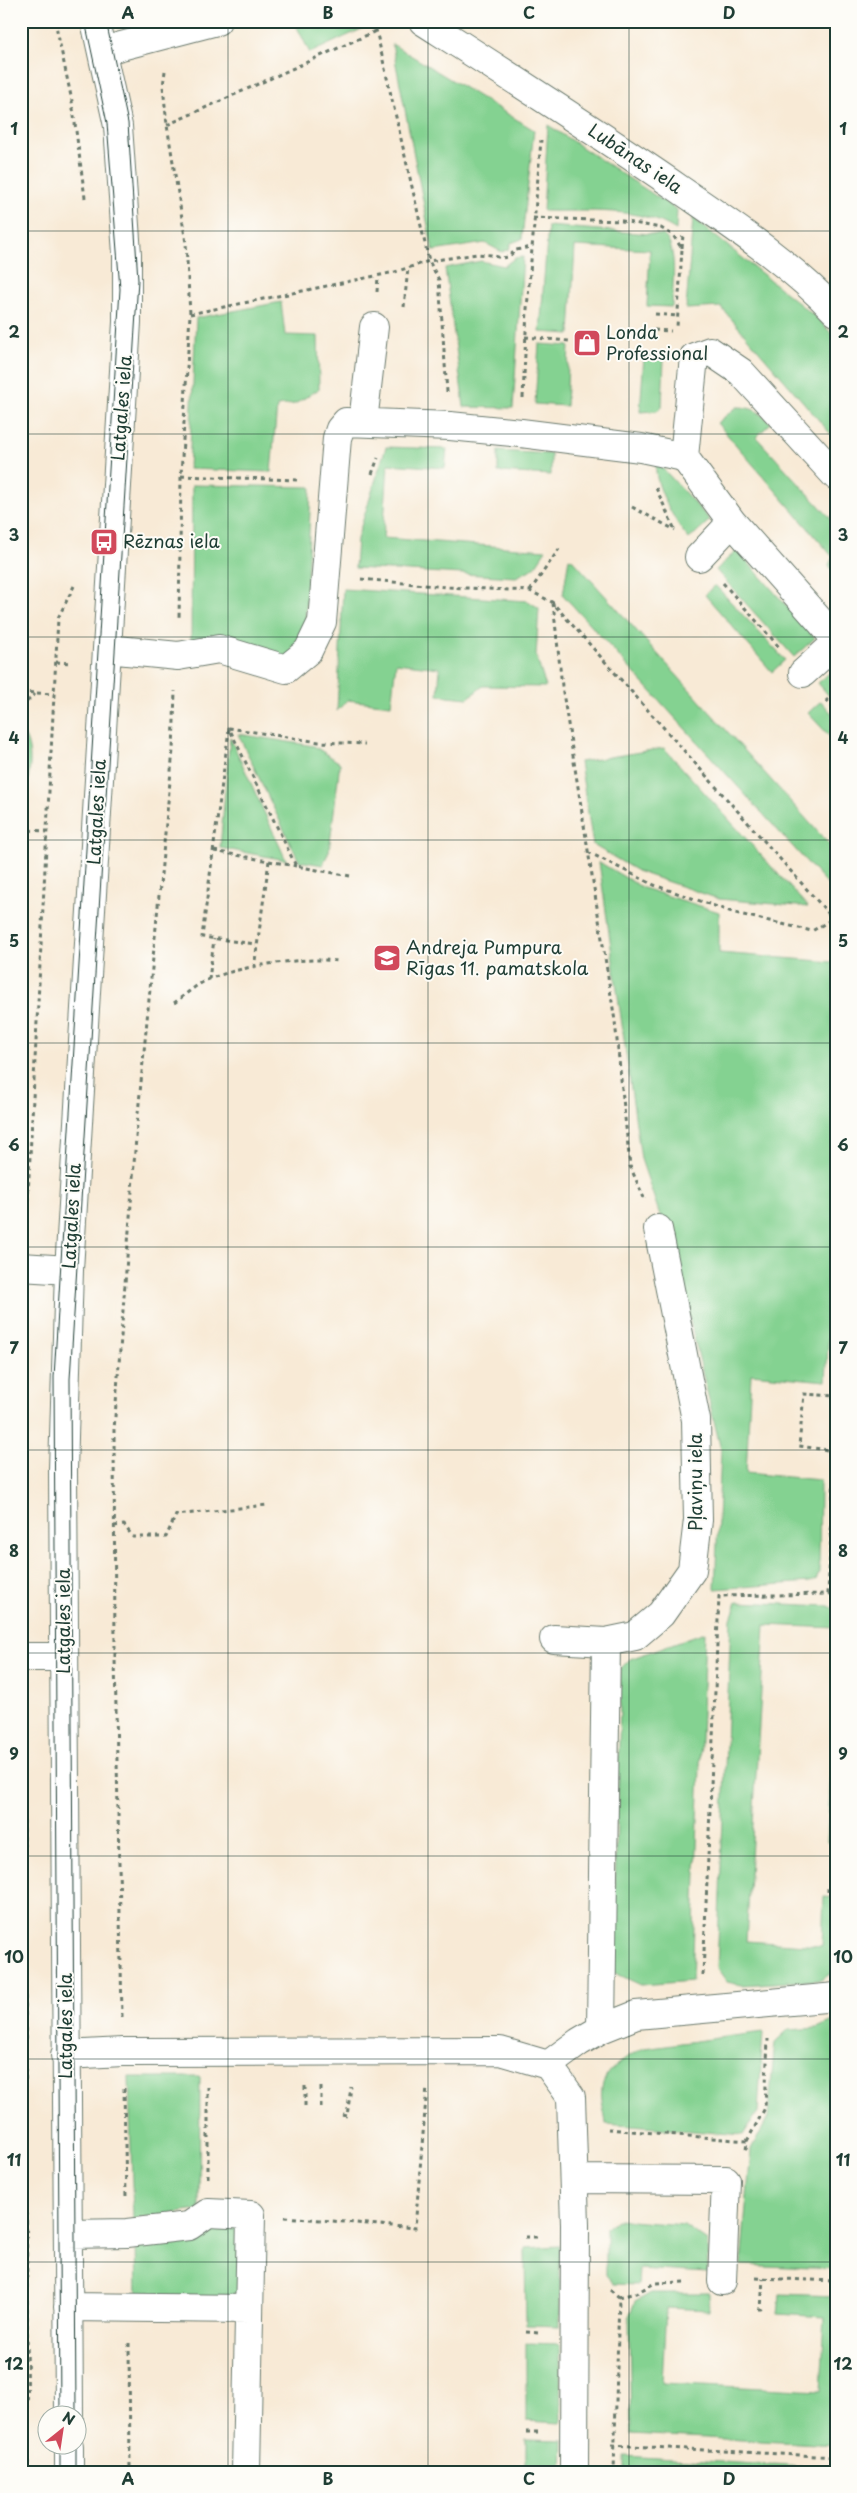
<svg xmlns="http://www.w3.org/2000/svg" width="857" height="2493" font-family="'Playpen Sans',sans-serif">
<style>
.green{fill:#84d291;stroke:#528862}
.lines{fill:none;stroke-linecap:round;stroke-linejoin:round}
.minor-casing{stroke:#6b7a6d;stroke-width:30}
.path{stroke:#6b7a6d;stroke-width:3;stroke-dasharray:4 4;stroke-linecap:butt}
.minor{stroke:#fff;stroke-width:28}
.tram{stroke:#1f3d34;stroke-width:1}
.grid{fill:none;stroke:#1f3d34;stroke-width:1;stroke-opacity:0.55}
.labels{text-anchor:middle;stroke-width:4;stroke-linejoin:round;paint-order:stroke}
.street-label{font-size:18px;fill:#1f3d34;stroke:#fdfcf7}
.poi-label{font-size:18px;fill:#1f3d34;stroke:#fdfcf7;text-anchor:start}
.neatline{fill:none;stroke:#1f3d34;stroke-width:2}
.grid-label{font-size:16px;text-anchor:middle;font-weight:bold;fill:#1f3d34}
</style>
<rect width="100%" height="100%" fill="#fdfcf7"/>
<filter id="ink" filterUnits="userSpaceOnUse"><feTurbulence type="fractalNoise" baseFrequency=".02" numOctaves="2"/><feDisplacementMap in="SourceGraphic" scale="10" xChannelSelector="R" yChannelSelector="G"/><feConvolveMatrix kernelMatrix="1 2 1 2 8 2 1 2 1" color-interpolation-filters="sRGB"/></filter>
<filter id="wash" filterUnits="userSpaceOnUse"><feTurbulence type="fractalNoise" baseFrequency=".0096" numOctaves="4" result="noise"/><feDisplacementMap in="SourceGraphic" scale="20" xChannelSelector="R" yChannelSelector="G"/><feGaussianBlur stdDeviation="1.12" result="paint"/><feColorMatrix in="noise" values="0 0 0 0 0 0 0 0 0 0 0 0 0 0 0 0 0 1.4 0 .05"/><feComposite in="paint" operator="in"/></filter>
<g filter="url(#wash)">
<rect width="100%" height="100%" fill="#f8ead6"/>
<path class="green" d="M 294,21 L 364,21 L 366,27 L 310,53 Z
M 392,44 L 534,130 L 522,239 L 511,243 L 509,249 L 502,252 L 485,243 L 433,251 Z
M 548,125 L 677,210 L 676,230 C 640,206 586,212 543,211 Z
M 693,218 L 817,318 L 836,338 L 836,440 L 721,307 L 686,309 Z
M 548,226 L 663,235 C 679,247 672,288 672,307 L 647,306 L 650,250 L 575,246 L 570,334 L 540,332 Z
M 523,257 L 513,408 L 464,407 L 445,268 L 481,261 L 504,266 L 515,258 Z
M 281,302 L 285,335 L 318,336 L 319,389 L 295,404 L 277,406 L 271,472 L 189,469 L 196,318 Z
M 539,344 L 569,346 L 566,406 L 535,404 Z
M 644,356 L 664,358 L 662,407 L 657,411 L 640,412 Z
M 737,407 C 753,407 760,412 771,423 L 756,437 L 836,524 L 836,576 L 829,565 L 833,557 L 717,423 Z
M 386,447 L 447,449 L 445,468 L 388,464 L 383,538 L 546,550 L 534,568 L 516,577 L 355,568 L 357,539 Z
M 498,451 L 551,454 L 551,475 L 498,472 Z
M 657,462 L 710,520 L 689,539 C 677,526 650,479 657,462 Z
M 192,485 L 311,487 L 305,629 L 297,649 L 284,662 L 191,648 Z
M 737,550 L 815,638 L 794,657 L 716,570 Z
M 569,558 L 573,560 L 836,852 L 836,894 L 563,595 Z
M 715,585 L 785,660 L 772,672 L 705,595 Z
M 343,589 L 528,601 L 539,608 L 536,656 L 546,687 L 483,686 L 468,698 L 438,695 L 440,668 L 396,663 L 391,705 L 347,700 L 337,711 Z
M 836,667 L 836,704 L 818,683 Z
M 821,701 L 836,718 L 836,743 L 808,713 Z
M 21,731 C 35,746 31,782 21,798 Z
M 238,734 L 314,746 L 340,763 L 329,851 L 323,865 L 299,861 Z
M 230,737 L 286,860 L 220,848 Z
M 664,748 L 808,907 L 719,899 L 639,872 L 593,845 L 580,762 Z
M 599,862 L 643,888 L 719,912 L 719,953 L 833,962 L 836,966 L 836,1207 L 826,1381 L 751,1374 L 746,1473 L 820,1480 L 819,1572 L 816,1580 L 810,1582 L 715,1589 L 721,1450 L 677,1266 L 641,1159 Z
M 737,1602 L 829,1606 L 836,1610 L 836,1628 L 765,1625 L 746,1941 L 822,1946 L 824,1896 L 836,1897 L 836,1970 L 821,1980 L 741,1985 L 727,1982 L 717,1968 L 731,1619 Z
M 705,1632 L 692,1981 L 641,1985 L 613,1972 L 621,1668 L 630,1659 Z
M 833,1738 L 836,1738 L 836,1843 L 827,1842 Z
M 836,2020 L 836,2269 L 741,2265 L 751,2150 L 768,2118 L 775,2042 L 788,2030 L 817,2028 Z
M 763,2032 L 758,2112 L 743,2135 L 606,2124 C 605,2113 600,2099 602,2088 C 604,2070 629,2055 644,2048 Z
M 129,2077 L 200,2077 L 199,2210 L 133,2219 Z
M 212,2220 L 241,2222 L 241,2302 L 137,2302 L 136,2239 Z
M 616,2220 L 684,2225 L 707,2241 L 708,2273 L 639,2269 L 638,2285 L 614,2284 L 606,2275 L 606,2228 Z
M 560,2246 L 560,2326 L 526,2325 L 525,2248 Z
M 651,2293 L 709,2293 L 709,2310 L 666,2308 L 662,2383 L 821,2391 L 825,2317 L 778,2314 L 780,2294 L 836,2296 L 836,2445 L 631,2434 L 629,2316 L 635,2302 Z
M 526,2343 L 560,2344 L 561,2423 L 526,2421 Z
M 526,2440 L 563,2441 L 562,2472 L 526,2472 Z
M 624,2456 L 836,2469 L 836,2472 L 624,2472 Z"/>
</g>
<g filter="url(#ink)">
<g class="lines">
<defs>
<path id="minor" d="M 423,21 C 509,76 594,130 678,188 C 733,226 790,263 836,312
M 102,51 L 217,21
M 363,422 L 374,327
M 684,457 L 694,357 L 710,351 L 741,372 L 836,476
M 699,557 L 732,522
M 107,649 L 178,656 L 219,649 L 286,669 L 308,651 L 322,622 L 337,438 L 340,429 L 346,422 L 450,426 L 521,433 L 641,448 L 684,457 L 732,522 L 836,639
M 803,673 L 836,643
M 21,1267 L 69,1270
M 554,1639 L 606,1642 L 635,1636 L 661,1614 L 692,1570 L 698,1520 L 696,1420 L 658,1229
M 21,1657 L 64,1657
M 601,2029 L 606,1642
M 65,2055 L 123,2052 L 500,2051 L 548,2065 L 571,2097 L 575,2225 L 574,2472
M 548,2065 L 579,2042 L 601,2029 L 636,2015 L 836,1997
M 574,2179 L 726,2180 L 722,2281
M 68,2234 L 127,2233 L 189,2226 L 208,2213 L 251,2215 L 246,2472
M 68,2307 L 249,2309
M 69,2416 L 63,1470 L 69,1270 L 127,322 L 127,254 L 118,126 L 95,21
M 69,2446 L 69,2472"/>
</defs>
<use href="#minor" class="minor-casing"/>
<path class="path" d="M 55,21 L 72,101 L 85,198
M 374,21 L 429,261 L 439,280 L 447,392
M 377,21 L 388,28
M 165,71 L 163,86 L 167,125 L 186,243 L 190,314 L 181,476 L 179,620
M 167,125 L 376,31
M 533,218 L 622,221 L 661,228 L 673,235 L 682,249 L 677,327
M 682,248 L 683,234
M 377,292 L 378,276
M 404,307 L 408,268
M 190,314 L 395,272 L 429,261 L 477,254 L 491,255 L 501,258 L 508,257 L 516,250 L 531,247
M 655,314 L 678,316
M 654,330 L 671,331
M 525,337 L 569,341
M 648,351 L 648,354 L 659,355
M 523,398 L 527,309 L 541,140
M 372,474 L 378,458
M 181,476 L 298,480
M 656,488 L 675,530
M 632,507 L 675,530
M 361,579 L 446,587 L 530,591 L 552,602 L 836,922
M 723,583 L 780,648
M 530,591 L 559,549
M 553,603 L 562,686 L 615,1021 L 630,1166 L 644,1198
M 56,662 L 71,663
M 21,692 L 54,694
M 826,699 L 836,710
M 21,707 L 35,694
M 229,729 L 202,937 L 256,944
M 21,767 L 28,768
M 21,830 L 47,831
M 214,851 L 296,866
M 588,852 L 654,885 L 735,913 L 812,931 L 834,918
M 350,876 L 296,866 L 229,728 L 319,742 L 365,744
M 254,968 L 269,861
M 209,980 L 214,939
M 174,1003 C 185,995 197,984 209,979 C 245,965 302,957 340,961
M 26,1233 L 58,618 L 74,586
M 21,1336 L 23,1302
M 835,1451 L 799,1446 L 804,1394 L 836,1396
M 114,1526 L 124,1525 L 133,1537 L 166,1537 L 176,1515 L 267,1505
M 828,1594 L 836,1597
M 23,1692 L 28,2472
M 834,1850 L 836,1850
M 833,1865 L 836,1865
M 828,1888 L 828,1892 L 836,1892
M 703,1975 L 719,1596 L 828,1594 L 836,1435
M 122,2017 L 115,1658 L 114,1430 L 137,1124 L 173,750 L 175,691
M 305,2086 L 305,2110
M 321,2087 L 321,2111
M 124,2088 L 126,2197
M 343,2115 L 347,2116 L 351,2087
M 608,2129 L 747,2141 L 746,2151
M 747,2141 L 765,2108 L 768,2039
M 208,2178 L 208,2087
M 285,2217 L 415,2228 L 427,2087
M 525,2237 L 539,2237
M 756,2278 L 836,2281
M 610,2290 L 619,2297 L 614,2472
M 619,2297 L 636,2293 L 655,2283 L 688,2282
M 758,2309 L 761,2309 L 763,2278
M 526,2332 L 539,2333
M 129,2343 L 130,2472
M 526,2432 L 539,2432
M 612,2445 L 836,2457"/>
<use href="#minor" class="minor"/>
<path class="tram" d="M 60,2416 L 54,1377 L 120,289 L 107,123 L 85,21
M 76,2416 L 70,1379 L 138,280 L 128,123 L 106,21
M 60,2446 L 60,2472
M 76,2446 L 76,2472"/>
</g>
</g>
<path class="grid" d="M 228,21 L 228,2472M 428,21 L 428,2472M 629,21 L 629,2472M 21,231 L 836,231M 21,434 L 836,434M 21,637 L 836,637M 21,840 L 836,840M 21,1043 L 836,1043M 21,1247 L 836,1247M 21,1450 L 836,1450M 21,1653 L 836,1653M 21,1856 L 836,1856M 21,2059 L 836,2059M 21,2262 L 836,2262"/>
<defs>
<symbol id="shop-square" viewBox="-11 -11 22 22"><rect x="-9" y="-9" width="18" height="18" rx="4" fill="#d1495b" stroke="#fdfcf7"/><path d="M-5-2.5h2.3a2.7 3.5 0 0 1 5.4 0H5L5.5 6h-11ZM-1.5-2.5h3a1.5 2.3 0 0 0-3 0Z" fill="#fff"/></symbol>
<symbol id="bus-square" viewBox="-11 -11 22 22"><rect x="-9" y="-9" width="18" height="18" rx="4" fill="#d1495b" stroke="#fdfcf7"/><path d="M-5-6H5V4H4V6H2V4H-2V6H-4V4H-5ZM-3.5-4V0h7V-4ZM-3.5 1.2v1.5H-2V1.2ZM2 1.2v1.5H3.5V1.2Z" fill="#fff"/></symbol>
<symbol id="school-square" viewBox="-11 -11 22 22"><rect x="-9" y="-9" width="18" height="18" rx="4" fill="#d1495b" stroke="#fdfcf7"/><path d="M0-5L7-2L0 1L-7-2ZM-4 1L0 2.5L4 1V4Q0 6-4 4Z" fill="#fff"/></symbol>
</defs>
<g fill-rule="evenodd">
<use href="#shop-square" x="571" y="327" width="32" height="32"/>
<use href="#bus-square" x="88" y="526" width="32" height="32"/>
<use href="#school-square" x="371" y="942" width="32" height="32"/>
</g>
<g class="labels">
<g class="street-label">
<text transform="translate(635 159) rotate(34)" y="6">Lubānas iela</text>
<text transform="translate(122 408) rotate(-86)" y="6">Latgales iela</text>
<text transform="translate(97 812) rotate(-87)" y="6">Latgales iela</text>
<text transform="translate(72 1216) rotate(-87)" y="6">Latgales iela</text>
<text transform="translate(696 1482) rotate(-90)" y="6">Pļaviņu iela</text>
<text transform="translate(64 1621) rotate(-90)" y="6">Latgales iela</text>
<text transform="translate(66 2026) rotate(-90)" y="6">Latgales iela</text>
</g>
<g class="poi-label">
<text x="606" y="339">Londa<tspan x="606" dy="21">Professional</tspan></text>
<text x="123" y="548">Rēznas iela</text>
<text x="406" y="954">Andreja Pumpura<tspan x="406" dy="21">Rīgas 11. pamatskola</tspan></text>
</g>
</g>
<rect width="857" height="2493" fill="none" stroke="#fdfcf7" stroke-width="55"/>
<g transform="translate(62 2430) rotate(30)"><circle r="24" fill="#fdfcf7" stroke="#a4b0a9"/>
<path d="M0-4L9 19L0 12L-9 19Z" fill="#d1495b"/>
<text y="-8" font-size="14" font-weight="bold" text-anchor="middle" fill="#1f3d34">N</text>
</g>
<rect x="28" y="28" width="802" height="2438" class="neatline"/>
<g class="grid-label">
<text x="128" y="19">A</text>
<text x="328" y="19">B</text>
<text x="529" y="19">C</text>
<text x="729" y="19">D</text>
<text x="14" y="135">1</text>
<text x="843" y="135">1</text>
<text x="14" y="338">2</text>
<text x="843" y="338">2</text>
<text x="14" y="541">3</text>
<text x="843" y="541">3</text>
<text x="14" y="744">4</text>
<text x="843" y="744">4</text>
<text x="14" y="947">5</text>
<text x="843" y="947">5</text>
<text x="14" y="1151">6</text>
<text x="843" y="1151">6</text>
<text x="14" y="1354">7</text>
<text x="843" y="1354">7</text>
<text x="14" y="1557">8</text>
<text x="843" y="1557">8</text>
<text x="14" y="1760">9</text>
<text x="843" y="1760">9</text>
<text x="14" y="1963">10</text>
<text x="843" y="1963">10</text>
<text x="14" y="2166">11</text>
<text x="843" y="2166">11</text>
<text x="14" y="2370">12</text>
<text x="843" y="2370">12</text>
<text x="128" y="2485">A</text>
<text x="328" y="2485">B</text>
<text x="529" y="2485">C</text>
<text x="729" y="2485">D</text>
</g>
</svg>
